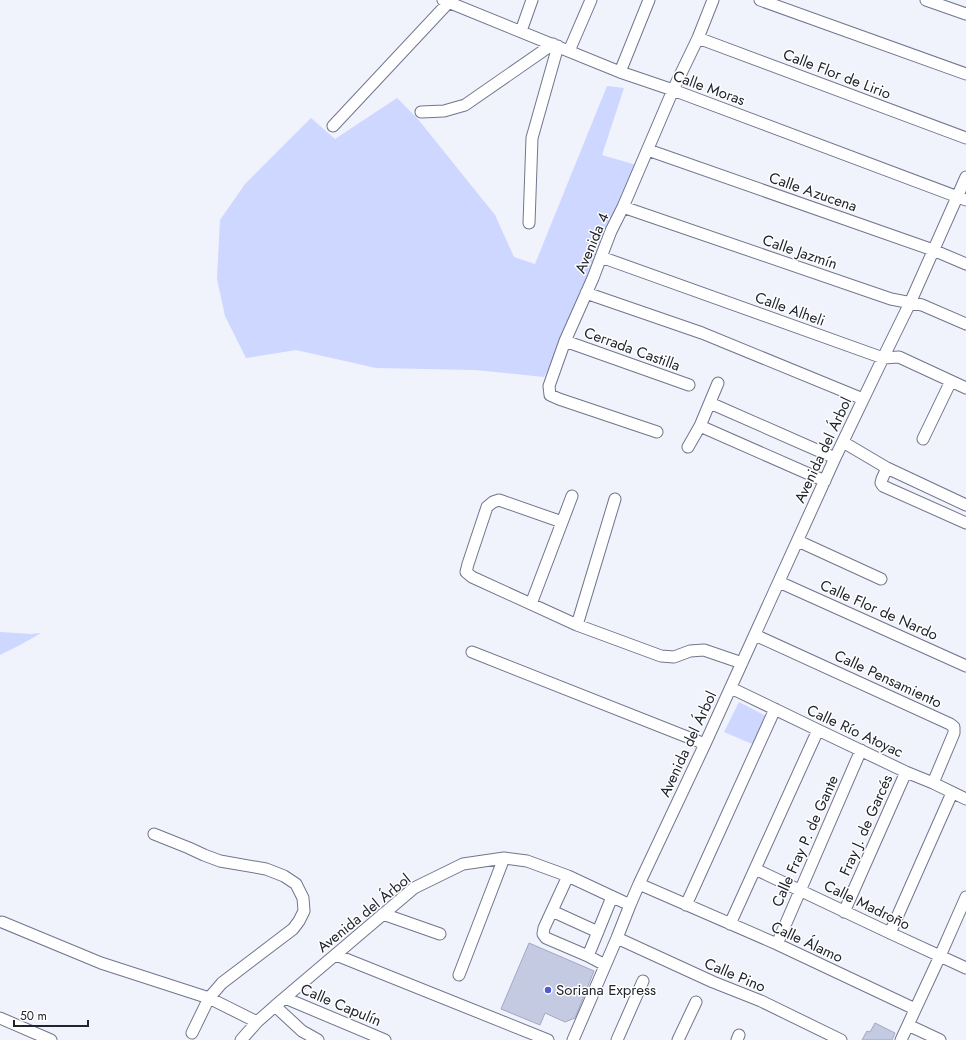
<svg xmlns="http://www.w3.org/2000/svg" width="966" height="1040" font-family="Jost,sans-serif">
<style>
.green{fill:#cdd7ff}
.building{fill:#c4cae2;stroke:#a2a8c0}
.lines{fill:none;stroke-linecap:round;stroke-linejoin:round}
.minor-casing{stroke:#70768c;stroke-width:13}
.minor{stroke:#fff;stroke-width:11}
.poi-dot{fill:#4f5bd1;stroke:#fff;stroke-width:1.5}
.labels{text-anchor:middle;stroke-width:3;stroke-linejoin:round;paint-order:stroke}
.street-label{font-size:15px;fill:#21242d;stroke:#fff}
.poi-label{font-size:15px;fill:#21242d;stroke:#fff;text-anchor:start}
</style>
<rect width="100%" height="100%" fill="#f0f2fc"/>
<path class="green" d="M 607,86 L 624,88 L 602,155 L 636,165 L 565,341 L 544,377 L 475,370 L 376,368 L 296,350 L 246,358 L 225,316 L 217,279 L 220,220 L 245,184 L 311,118 L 335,139 L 397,98 L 417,118 L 495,215 L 514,257 L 535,264 Z
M 0,632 L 31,634 L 41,633 L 20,645 L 0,655 Z
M 739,702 L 770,718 L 757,746 L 724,732 Z"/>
<path class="building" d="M 529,943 L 594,971 L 575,1018 L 565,1022 L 545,1013 L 540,1025 L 501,1009 Z
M 875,1023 L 895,1033 L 892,1040 L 862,1040 L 867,1031 L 870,1032 Z"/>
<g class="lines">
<defs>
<path id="minor" d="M 443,0 L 620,72 L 673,90 L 966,200
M 760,0 L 966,74
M 926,0 L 966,14
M 521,31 L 532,0
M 698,38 L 966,138
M 569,51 L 591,0
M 620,72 L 649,0
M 421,112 L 444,111 L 465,105 L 553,44
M 333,126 L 449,2
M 648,150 L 933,250 L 966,264
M 623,207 L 891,299 L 922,305 L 966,324
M 529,223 L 532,138 L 558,46
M 601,257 L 883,358 L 899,357 L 966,388
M 586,293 L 702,333 L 863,399
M 565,341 L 689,385
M 710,403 L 835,458
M 700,426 L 825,481
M 657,432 L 559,399 L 550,395 L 549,386 L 565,341 L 593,278 L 611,231 L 623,207 L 673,90 L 698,38 L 713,0
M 923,439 L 951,381
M 843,442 L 887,468 L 966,505
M 688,447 L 700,426 L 718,383
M 887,468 L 882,479 L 881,483 L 883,486 L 966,523
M 562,522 L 499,500 L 493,502 L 487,507 L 468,564 L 466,572 L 472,577 L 577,625 L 661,656 L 674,657 L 690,651 L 704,650 L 742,663
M 798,541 L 881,579
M 779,582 L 966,666
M 531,604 L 572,496
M 577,625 L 615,499
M 755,635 L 950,724 L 954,727 L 954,733 L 933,783
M 472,652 L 705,744
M 731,688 L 818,730 L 906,772 L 933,783 L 966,799
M 154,834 L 189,848 L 204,855 L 220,861 L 266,869 L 284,876 L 296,884 L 303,898 L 304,911 L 299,921 L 293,929 L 222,983 L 209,998 L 192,1033
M 755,869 L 890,933 L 966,968
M 568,876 L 544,928 L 543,934 L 546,938 L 588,956 L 605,965
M 639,884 L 777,944 L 915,1009
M 686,905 L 775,709
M 552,911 L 598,932
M 844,912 L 906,772
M 383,914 L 440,934
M 2,922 L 101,963 L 209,998 L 257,1022
M 730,924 L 818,730
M 890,933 L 952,793
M 617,938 L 713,982 L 761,1001 L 841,1040
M 777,944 L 861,750
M 336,955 L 548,1040
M 588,956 L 612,897
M 459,975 L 504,858
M 285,998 L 385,1040
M 275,1006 L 302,1031 L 318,1040
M 0,1018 L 51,1040
M 908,1025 L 940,1040
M 241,1040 L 257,1022 L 275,1006 L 414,888 L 463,864 L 504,858 L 527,861 L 568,876 L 630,905 L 639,884 L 705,744 L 835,458 L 883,358 L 910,303 L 966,177
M 573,1040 L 617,938 L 630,905
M 617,1040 L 643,981
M 678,1040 L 696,1002
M 737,1040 L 739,1035
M 901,1040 L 940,956 L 966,897"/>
</defs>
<use href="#minor" class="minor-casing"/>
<use href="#minor" class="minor"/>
</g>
<circle class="poi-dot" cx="548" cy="990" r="4"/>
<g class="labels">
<g class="street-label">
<text transform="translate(837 74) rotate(21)" y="5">Calle Flor de Lirio</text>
<text transform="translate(709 88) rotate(20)" y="5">Calle Moras</text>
<text transform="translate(813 192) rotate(19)" y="5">Calle Azucena</text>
<text transform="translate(592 243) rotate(-67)" y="5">Avenida 4</text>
<text transform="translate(800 252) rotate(19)" y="5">Calle Jazmín</text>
<text transform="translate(790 309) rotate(20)" y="5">Calle Alheli</text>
<text transform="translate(632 349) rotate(20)" y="5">Cerrada Castilla</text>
<text transform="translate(823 450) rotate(-65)" y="5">Avenida del Árbol</text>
<text transform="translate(879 610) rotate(24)" y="5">Calle Flor de Nardo</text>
<text transform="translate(888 679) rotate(25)" y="5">Calle Pensamiento</text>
<text transform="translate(855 731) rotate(25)" y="5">Calle Río Atoyac</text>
<text transform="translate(688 744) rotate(-65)" y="5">Avenida del Árbol</text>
<text transform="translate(866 825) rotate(-66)" y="5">Fray J. de Garcés</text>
<text transform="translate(805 841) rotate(-66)" y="5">Calle Fray P. de Gante</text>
<text transform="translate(867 905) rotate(26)" y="5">Calle Madroño</text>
<text transform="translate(364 913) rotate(-39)" y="5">Avenida del Árbol</text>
<text transform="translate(807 942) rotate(25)" y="5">Calle Álamo</text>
<text transform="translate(735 975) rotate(23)" y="5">Calle Pino</text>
<text transform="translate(341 1005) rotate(23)" y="5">Calle Capulín</text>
</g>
<g class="poi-label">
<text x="556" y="995">Soriana Express</text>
</g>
</g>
<path d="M14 1020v6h74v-6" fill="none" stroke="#21242d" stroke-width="2"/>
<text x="20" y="1020" font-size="12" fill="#21242d" stroke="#ffffff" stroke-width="3" paint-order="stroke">50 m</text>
</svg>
